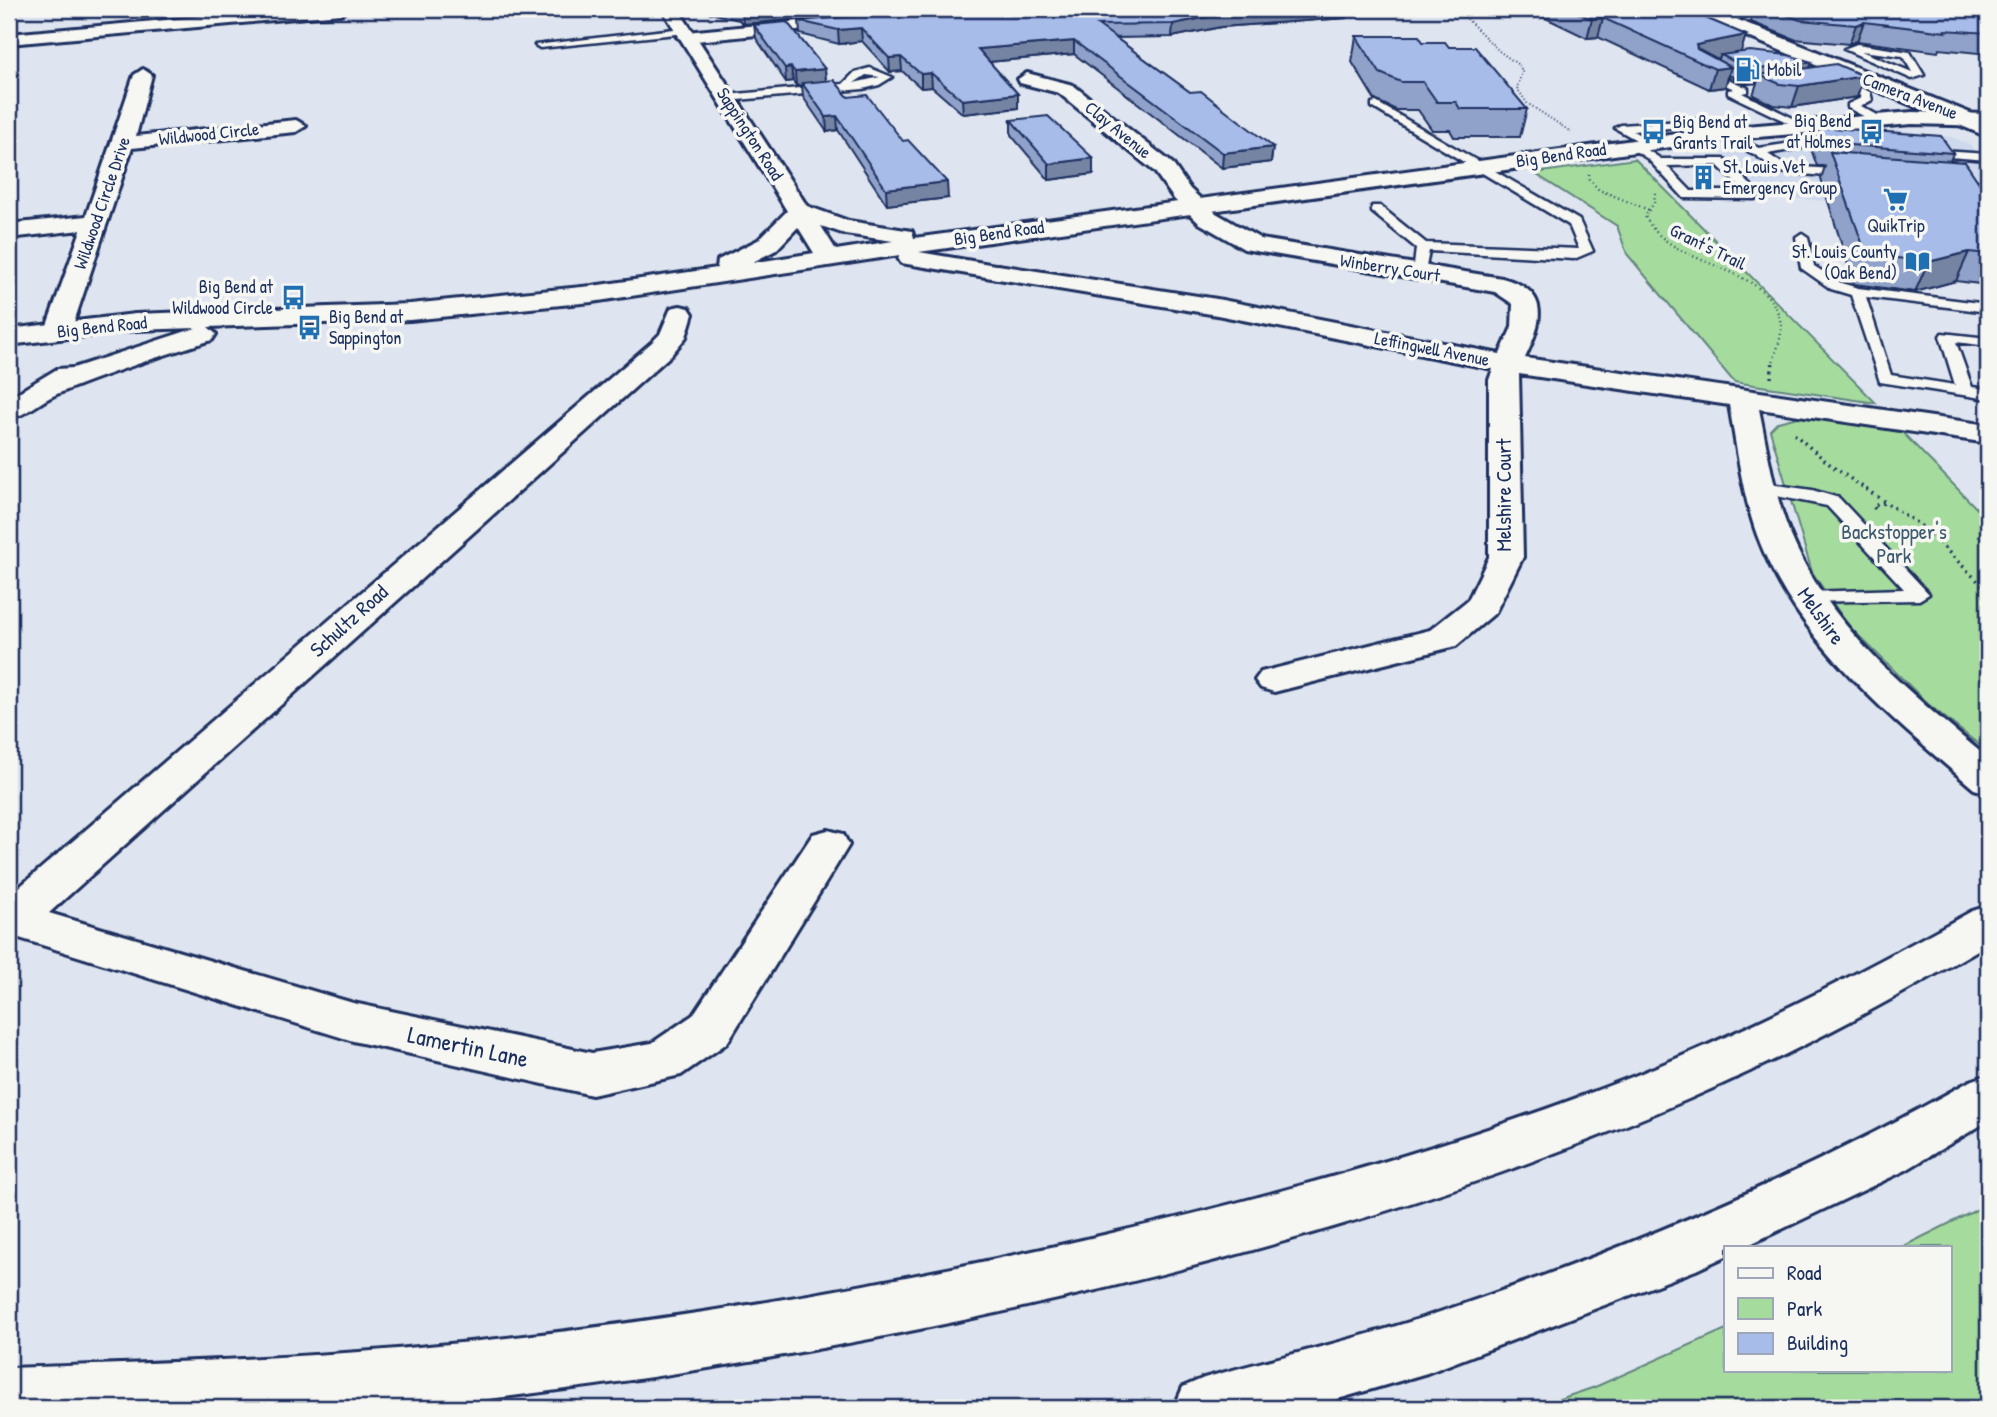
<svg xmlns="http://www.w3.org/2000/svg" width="1997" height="1417" font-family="'Patrick Hand',sans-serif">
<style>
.built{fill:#ced9ee}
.green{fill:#a6db9e;stroke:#60857e;stroke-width:2}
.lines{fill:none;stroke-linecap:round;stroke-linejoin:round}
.lane-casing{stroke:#1b2f5e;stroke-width:5}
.street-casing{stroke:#1b2f5e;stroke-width:6}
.secondary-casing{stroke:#1b2f5e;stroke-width:6}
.highway-casing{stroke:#1b2f5e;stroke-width:6}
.path-far2{stroke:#1b2f5e;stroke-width:2;stroke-dasharray:1 2.5;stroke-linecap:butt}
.path-far1{stroke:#1b2f5e;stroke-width:2.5;stroke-dasharray:1 3.5;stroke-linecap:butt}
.path{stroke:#1b2f5e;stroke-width:3.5;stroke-dasharray:2 4.5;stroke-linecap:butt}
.lane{fill:#f6f6f2;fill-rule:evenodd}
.street{fill:#f6f6f2;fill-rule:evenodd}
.secondary{fill:#f6f6f2;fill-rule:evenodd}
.highway{fill:#f6f6f2;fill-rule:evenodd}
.wall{fill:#90a2c9;stroke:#1b2f5e;stroke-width:2}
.shaded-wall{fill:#7684a4;stroke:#1b2f5e;stroke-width:2}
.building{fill:#a8bcea;stroke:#1b2f5e;stroke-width:2}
.labels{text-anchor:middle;stroke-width:7;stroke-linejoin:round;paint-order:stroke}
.far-poi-label{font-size:18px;fill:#1b2f5e;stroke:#f6f6f2;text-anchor:start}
.far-street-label{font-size:18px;fill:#1b2f5e;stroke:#f6f6f2}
.street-label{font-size:21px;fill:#1b2f5e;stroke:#f6f6f2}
.park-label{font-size:21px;fill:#3e5a6e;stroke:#f6f6f2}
.near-street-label{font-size:24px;fill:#1b2f5e;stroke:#f6f6f2}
</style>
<rect width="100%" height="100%" fill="#dfe5f0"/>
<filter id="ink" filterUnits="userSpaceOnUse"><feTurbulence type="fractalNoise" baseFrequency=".0143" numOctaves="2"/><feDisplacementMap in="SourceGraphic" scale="14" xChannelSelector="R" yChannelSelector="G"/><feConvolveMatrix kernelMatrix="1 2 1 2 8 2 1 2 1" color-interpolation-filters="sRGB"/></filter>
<g filter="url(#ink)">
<path class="built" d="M 1898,130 L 1952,137 L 1971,145 L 1988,180 L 1988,215 L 1767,196 L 1724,154 L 1724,148 Z"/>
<path class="green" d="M 1635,159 L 1876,403 L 1734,382 L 1627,254 L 1617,226 L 1534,173 Z
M 1802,416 L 1900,430 L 1988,520 L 1988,534 L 1979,537 L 1988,543 L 1988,752 L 1928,704 L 1847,624 L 1812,572 L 1770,430 L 1778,422 Z
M 1988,1204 L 1988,1408 L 1533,1408 L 1595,1387 L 1726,1329 L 1726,1370 L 1950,1370 L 1950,1247 L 1902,1247 Z"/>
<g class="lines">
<defs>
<path id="lane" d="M 1739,9 L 1747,9 L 1750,12 C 1743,20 1725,24 1716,19 L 1739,14 Z
M 683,28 L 686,33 L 540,48 L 535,45 Z
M 1857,44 L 1910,52 L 1924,75 L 1912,79 L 1844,49 ZM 1861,51 L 1903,56 L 1912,72 Z
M 1701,67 L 1748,88 L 1748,92 L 1742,93 L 1809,126 L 1799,128 L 1728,94 L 1728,90 L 1734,89 L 1697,72 Z
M 870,68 L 892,77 L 879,85 L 863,89 L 726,101 L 721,98 L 726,95 L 843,84 L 855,72 ZM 866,75 L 880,77 L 854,83 Z
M 1831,78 L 1839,78 L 1870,92 L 1872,100 L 1861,106 L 1883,118 L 1883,122 L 1875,122 L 1848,108 L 1848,104 L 1861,98 L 1861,96 L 1831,82 Z
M 1376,102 L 1579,220 L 1593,251 L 1574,259 L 1429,251 L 1425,272 L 1413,275 L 1416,248 L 1372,212 L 1372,206 L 1380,206 L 1426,243 L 1579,249 L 1569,225 L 1372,107 L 1372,103 Z
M 1696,120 L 1759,148 L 1812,140 L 1846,144 L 1846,148 L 1842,149 L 1812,146 L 1768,154 L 1786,166 L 1850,170 L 1856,174 L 1850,178 L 1779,172 L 1754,154 L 1694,126 L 1633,131 L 1651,141 L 1651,145 L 1647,146 L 1615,128 L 1621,125 Z
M 1629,143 L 1637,143 L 1661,159 L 1724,159 L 1761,195 L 1755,199 L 1684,198 L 1648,159 L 1629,147 ZM 1717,165 L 1744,191 L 1691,191 L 1667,166 Z
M 1927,150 L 1988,154 L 1988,160 L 1923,155 L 1923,151 Z
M 1952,179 L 1988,182 L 1988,190 L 1948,186 L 1946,183 Z
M 1802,233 L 1808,237 L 1814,266 L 1841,283 L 1858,288 L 1988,304 L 1988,312 L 1866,297 L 1891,375 L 1955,385 L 1940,336 L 1942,333 L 1988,338 L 1988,346 L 1956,342 L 1972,387 L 1988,389 L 1988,399 L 1880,382 L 1851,295 L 1831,289 L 1801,268 L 1796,237 Z
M 1762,483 L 1812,490 L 1839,498 L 1929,594 L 1919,600 L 1799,602 L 1796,598 L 1799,594 L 1806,592 L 1904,589 L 1827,506 L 1756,492 L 1753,488 L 1756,484 Z"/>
<path id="street" d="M 288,9 L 349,9 L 341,14 L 9,44 L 9,34 Z
M 1689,9 L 1711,9 L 1975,115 L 1988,122 L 1988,137 L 1691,13 Z
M 851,16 L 857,17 L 860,21 L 857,25 L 686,42 L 677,37 L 686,32 Z
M 143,69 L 152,75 L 136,136 L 296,120 L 306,126 L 296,132 L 132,148 L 71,331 L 67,337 L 49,337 L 45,331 L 81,230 L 9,238 L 9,224 L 86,216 L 134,75 Z
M 1027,73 L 1073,85 L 1172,163 L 1190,189 L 1216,213 L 1261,239 L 1502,278 C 1552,291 1542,322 1525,358 L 1988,425 L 1988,443 L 1759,409 C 1768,452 1774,497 1792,538 C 1832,631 1912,695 1988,758 L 1988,793 L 1974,789 C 1890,717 1797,642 1757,535 C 1742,493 1737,449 1729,405 L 1519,374 L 1523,557 L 1495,613 L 1456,646 L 1274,692 L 1261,688 L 1255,680 L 1261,672 L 1430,630 L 1468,600 L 1489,557 L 1489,380 L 1493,369 L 1217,315 L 998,279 L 989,277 L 986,272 L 989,267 L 998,265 L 1217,299 L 1500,354 L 1512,327 L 1513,304 L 1495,292 L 1244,249 L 1199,223 L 1174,199 L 1155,172 L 1059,93 L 1020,83 L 1018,79 Z
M 680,306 L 689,308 L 693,314 L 686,337 L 671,355 L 49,913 L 353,1003 L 592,1053 L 652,1043 L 693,1015 L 813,834 L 828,830 L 843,834 L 849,845 L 727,1043 L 681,1075 L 592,1095 L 353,1041 L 16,937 L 9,939 L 9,896 L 651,343 L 660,334 L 671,308 Z"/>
<path id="secondary" d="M 662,9 L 678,9 L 807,206 L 849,221 L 912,231 L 914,238 L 1721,128 L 1912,112 L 1988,114 L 1988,126 L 1912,124 L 1721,140 L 919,252 L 1007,267 L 1010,272 L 1007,277 L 998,279 L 901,263 L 898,258 L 900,255 L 592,302 L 410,320 L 208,327 L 216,334 L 212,340 C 160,356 108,373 57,394 C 40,401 27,415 9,419 L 9,398 L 57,369 L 73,368 L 196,328 L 135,330 L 9,345 L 9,329 L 135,314 L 410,304 L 592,286 L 717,268 L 718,260 L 758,240 L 787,211 ZM 821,226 L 845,234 L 893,241 L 836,250 ZM 798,227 L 814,253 L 751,263 L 776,250 Z"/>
<path id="highway" d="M 1988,906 L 1988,944 C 1923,982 1857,1019 1788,1053 C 1493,1198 1144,1288 822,1348 C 727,1366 631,1381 535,1393 C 488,1399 439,1406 391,1408 C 264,1413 136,1408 9,1408 L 9,1368 C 138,1363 268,1360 397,1349 C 635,1328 871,1289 1104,1235 C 1283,1194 1461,1144 1632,1077 C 1750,1030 1862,972 1972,911 Z
M 1988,1075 L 1988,1121 L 1906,1170 L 1744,1247 L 1726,1247 L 1726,1256 L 1696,1270 L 1427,1373 L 1307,1408 L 1174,1408 L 1183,1387 L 1204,1378 C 1278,1357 1355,1340 1428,1316 C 1616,1254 1798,1178 1970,1081 Z"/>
</defs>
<use href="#lane" class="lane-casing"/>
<use href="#street" class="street-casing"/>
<use href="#secondary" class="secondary-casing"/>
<use href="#highway" class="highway-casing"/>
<path class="path-far2" d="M 1457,9 L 1499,51 L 1520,66 L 1522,72 L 1517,88 L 1527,103 L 1571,132"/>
<path class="path-far1" d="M 1589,174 L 1589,179 L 1599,190 L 1649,210
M 1655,193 L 1654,203 L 1645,216 C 1671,271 1774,262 1781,326 C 1782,338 1776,351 1773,362"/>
<path class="path" d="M 1771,378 L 1773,361
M 1794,434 L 1833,467 L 1924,528 L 1988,591
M 1875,509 L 1873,506 L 1888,502"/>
<use href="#lane" class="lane"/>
<use href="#street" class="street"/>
<use href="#secondary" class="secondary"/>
<use href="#highway" class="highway"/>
</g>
<path class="wall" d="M 694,9 L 912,9 L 743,24 L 739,20 Z
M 1527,9 L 1684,9 L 1746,35 L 1740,52 L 1810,68 L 1857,97 L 1792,107 L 1773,105 L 1753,95 L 1757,83 L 1746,84 L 1729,75 L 1725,87 L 1709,89 L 1598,37 L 1587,38 Z
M 1750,9 L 1988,9 L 1988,54 L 1939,49 L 1938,52 L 1857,41 L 1849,44 L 1794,39 L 1751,22 L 1753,12 Z
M 1128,12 L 1346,18 L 1221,27 L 1172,37 L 1116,38 L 1190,92 L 1273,147 L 1271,162 L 1222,168 L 1074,54 L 989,62 L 1018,94 L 1018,108 L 963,114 L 932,87 L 921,88 L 902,71 L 890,72 L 862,41 L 839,44 L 800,34 L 799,21 Z
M 754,25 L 825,69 L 826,81 L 848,97 L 948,198 L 887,205 L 838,130 L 827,132 L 803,97 L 802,85 L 796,86 L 793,81 L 786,82 L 756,38 Z
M 1356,36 L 1423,42 L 1449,47 L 1527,109 L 1520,137 L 1454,137 L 1450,130 L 1432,130 L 1418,110 L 1396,110 L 1375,100 L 1352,62 Z
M 1011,120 L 1093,174 L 1049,180 L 1011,135 Z
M 1819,127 L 1953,153 L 1950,161 L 1988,196 L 1988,285 L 1956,281 L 1915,292 L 1854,284 L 1821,179 L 1825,166 L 1817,166 L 1811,149 Z"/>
<path class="shaded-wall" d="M 772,9 L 912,9 L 743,24 L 742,11 Z
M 1295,9 L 1347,9 L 1346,18 L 1221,27 L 1172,37 L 1173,24 L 1222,14 Z
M 1603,18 L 1598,37 L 1587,38 L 1592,19 Z
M 1864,22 L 1857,41 L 1849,44 L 1856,25 Z
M 861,28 L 862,41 L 839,44 L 838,30 Z
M 1746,35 L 1740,55 L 1721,55 L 1719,59 L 1700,63 L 1696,45 Z
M 1074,41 L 1074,54 L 978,63 L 978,49 Z
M 901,57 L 902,71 L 890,72 L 889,58 Z
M 1812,62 L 1807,76 L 1759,75 L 1757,83 L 1746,84 L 1751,70 Z
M 791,67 L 793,81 L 786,82 L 785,68 Z
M 1731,67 L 1725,87 L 1709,89 L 1715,69 Z
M 825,69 L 826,83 L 802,83 L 802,85 L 796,86 L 795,72 Z
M 931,73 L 932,87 L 921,88 L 921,74 Z
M 1864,76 L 1857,97 L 1792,107 L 1799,86 Z
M 1018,94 L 1018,108 L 963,114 L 962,100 Z
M 837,116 L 838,130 L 827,132 L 826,117 Z
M 1273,147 L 1271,162 L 1222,168 L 1223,153 Z
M 1093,158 L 1093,174 L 1049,180 L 1049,164 Z
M 947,182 L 948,198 L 887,205 L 886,189 Z
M 1969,252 L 1956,281 L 1915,292 L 1928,262 Z"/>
<path class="building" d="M 739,9 L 772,9 L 742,11 Z
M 937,9 L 1117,9 L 1128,12 L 1164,9 L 1295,9 L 1222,14 L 1173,24 L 1098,25 L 1190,92 L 1201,91 L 1273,147 L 1223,153 L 1074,41 L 978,49 L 1018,94 L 962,100 L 931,73 L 921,74 L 901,57 L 889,58 L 861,28 L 838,30 L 799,21 Z
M 1569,9 L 1684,9 L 1746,35 L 1696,45 L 1697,49 L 1731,67 L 1715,69 L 1603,18 L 1592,19 Z
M 1771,9 L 1988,9 L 1988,33 L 1945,30 L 1946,32 L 1864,22 L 1856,25 L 1800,20 Z
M 787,22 L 825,69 L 795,72 L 791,67 L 785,68 L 754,25 Z
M 1356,36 L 1419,36 L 1423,42 L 1445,42 L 1449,47 L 1475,47 L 1527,109 L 1460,109 L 1456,102 L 1437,102 L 1423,82 L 1401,82 L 1380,73 Z
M 1750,51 L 1788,55 L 1812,62 L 1751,70 L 1721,55 Z
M 1836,64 L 1864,76 L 1799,86 L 1780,84 L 1759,75 Z
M 834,80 L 848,97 L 867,95 L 903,141 L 908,140 L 947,182 L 886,189 L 837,116 L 826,117 L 802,83 Z
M 1048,116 L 1093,158 L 1049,164 L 1011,120 Z
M 1819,127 L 1941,136 L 1953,153 L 1825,143 Z
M 1830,152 L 1965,162 L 1988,196 L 1988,254 L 1969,252 L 1928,262 L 1866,254 Z"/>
</g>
<defs>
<symbol id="fuel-bare" viewBox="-9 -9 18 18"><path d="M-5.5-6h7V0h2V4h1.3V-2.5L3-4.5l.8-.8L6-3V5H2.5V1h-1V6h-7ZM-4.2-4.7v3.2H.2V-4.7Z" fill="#1f6fb2" stroke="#f6f6f2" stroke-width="2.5" paint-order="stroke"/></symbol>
<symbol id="bus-bare" viewBox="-9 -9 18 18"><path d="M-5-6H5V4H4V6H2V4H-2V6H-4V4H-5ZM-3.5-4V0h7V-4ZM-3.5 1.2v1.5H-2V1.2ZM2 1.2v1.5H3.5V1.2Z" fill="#1f6fb2" stroke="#f6f6f2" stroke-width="2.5" paint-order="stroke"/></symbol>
<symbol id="building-bare" viewBox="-9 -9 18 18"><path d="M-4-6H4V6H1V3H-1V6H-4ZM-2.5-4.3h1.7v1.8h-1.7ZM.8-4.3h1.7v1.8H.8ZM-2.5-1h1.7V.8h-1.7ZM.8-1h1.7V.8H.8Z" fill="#1f6fb2" stroke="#f6f6f2" stroke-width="2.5" paint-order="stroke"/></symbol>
<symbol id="supermarket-bare" viewBox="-9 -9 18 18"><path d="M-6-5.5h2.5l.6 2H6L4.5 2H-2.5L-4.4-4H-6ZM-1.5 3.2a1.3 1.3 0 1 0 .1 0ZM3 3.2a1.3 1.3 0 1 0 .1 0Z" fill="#1f6fb2" stroke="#f6f6f2" stroke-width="2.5" paint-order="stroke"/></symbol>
<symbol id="library-bare" viewBox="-9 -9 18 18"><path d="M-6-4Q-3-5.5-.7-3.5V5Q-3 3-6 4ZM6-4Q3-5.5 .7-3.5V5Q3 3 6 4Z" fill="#1f6fb2" stroke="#f6f6f2" stroke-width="2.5" paint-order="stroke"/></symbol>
</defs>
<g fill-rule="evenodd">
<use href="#fuel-bare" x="1730" y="52" width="35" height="35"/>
<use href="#bus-bare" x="1854" y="114" width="35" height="35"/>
<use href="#bus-bare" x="1636" y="114" width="35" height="35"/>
<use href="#building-bare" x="1686" y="160" width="35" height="35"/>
<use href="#supermarket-bare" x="1878" y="182" width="35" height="35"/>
<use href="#library-bare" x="1900" y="244" width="35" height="35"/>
<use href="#bus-bare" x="276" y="280" width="35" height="35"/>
<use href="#bus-bare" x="292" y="310" width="35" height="35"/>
</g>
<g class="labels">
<g class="far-poi-label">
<text x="1767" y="76">Mobil</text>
<text x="1851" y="127" text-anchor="end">Big Bend<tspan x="1851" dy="21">at Holmes</tspan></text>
<text x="1673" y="128">Big Bend at<tspan x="1673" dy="21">Grants Trail</tspan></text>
<text x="1723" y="173">St. Louis Vet<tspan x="1723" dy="21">Emergency Group</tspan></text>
<text x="1896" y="232" text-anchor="middle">QuikTrip</text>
<text x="1897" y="258" text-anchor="end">St. Louis County<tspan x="1897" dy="21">(Oak Bend)</tspan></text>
<text x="273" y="293" text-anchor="end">Big Bend at<tspan x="273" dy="21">Wildwood Circle</tspan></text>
<text x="329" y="323">Big Bend at<tspan x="329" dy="21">Sappington</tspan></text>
</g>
<g class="far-street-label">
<text transform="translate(1910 96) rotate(21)" y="6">Camera Avenue</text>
<text transform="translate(1118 130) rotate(39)" y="6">Clay Avenue</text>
<text transform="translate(209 134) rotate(-6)" y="6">Wildwood Circle</text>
<text transform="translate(750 134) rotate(57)" y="6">Sappington Road</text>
<text transform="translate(1561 155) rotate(-8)" y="6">Big Bend Road</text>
<text transform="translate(102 203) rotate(-71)" y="6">Wildwood Circle Drive</text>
<text transform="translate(999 233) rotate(-8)" y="6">Big Bend Road</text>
<text transform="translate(1708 247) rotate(26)" y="6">Grant's Trail</text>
<text transform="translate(1390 268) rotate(9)" y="6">Winberry Court</text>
<text transform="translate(102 327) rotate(-6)" y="6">Big Bend Road</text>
<text transform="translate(1432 349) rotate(11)" y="6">Leffingwell Avenue</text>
</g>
<g class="street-label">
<text transform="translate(1504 495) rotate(-90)" y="7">Melshire Court</text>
<text transform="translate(1821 616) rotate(54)" y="7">Melshire</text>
<text transform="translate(349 621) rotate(-42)" y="7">Schultz Road</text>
</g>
<g class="park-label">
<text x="1894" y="539">Backstopper's<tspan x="1894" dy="24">Park</tspan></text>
</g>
<g class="near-street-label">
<text transform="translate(468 1047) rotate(12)" y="8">Lamertin Lane</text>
</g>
</g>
<rect width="1997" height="1417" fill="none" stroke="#f6f6f2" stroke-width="35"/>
<rect x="18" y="18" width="1962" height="1382" fill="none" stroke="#1b2f5e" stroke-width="2.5" filter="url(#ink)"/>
<rect x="1724" y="1246" width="228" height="126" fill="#f6f6f2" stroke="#9ea6b7" stroke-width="2"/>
<rect x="1738" y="1268" width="35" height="10" fill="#f6f6f2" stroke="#9ea6b7" stroke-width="2"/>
<text x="1787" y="1280" font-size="21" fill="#1b2f5e">Road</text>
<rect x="1738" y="1298" width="35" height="21" fill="#a6db9e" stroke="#9ea6b7" stroke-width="2"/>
<text x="1787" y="1316" font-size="21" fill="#1b2f5e">Park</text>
<rect x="1738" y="1333" width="35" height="21" fill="#a8bcea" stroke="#9ea6b7" stroke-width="2"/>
<text x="1787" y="1350" font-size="21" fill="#1b2f5e">Building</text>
</svg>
